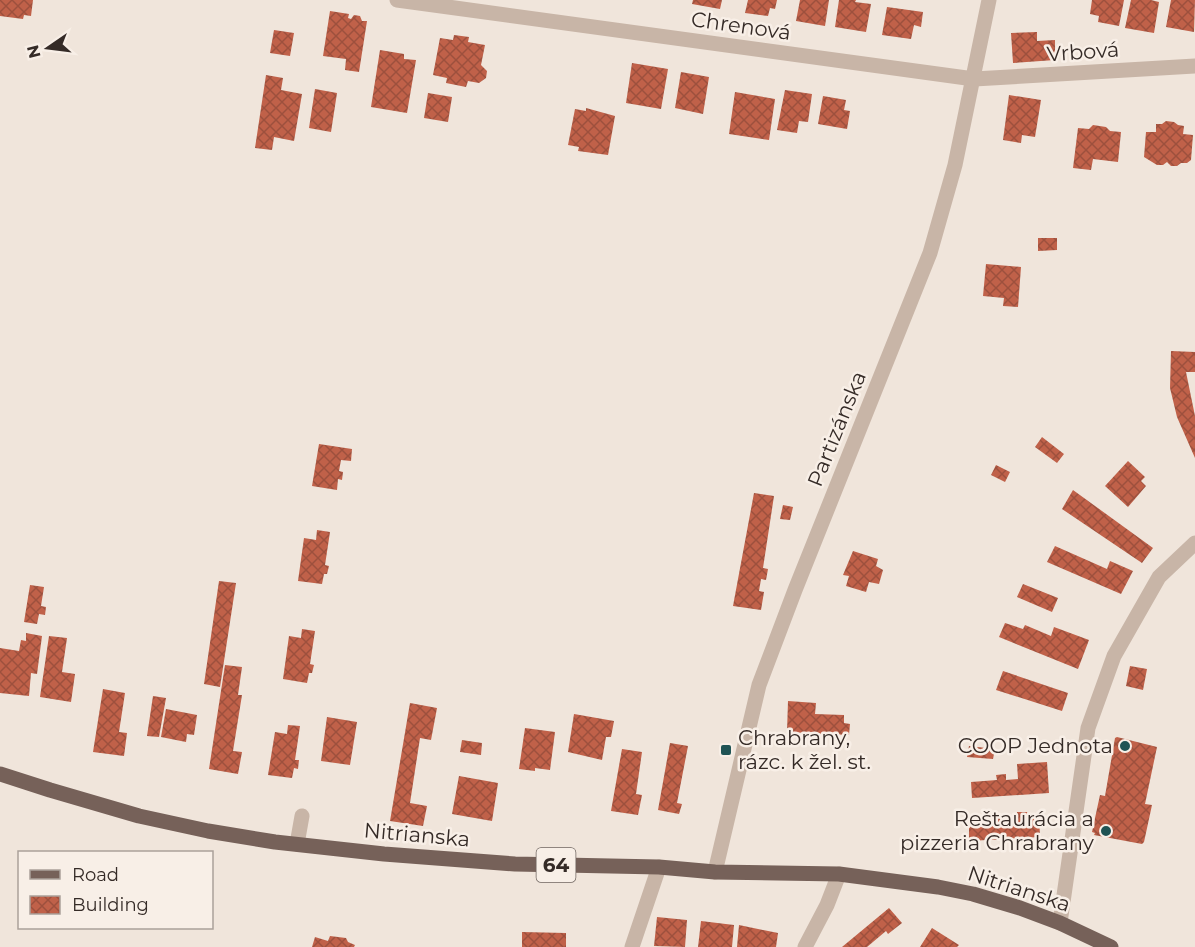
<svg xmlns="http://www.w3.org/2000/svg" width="1195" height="947" font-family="Montserrat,sans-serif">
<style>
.building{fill:url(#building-cross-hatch)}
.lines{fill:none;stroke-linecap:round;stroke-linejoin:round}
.minor{stroke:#c8b5a7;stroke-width:15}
.major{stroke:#766159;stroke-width:15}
.poi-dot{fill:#1f5354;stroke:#f8efe7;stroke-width:2}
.labels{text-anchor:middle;stroke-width:5;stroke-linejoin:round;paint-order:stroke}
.shield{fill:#f8efe7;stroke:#706661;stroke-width:1.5}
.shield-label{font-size:20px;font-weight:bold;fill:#352b27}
.street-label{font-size:21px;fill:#352b27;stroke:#f8efe7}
.poi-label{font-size:21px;fill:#352b27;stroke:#f8efe7;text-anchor:end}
</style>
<defs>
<pattern id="building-cross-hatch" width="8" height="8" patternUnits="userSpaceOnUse" patternTransform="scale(1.5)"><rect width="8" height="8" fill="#c06149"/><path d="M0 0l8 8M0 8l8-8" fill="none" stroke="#9d503d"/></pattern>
</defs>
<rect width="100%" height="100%" fill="#f0e5db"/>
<path class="building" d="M 0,0 L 33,0 L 31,16 L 24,15 L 23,19 L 0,16 Z
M 693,0 L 722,0 L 720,9 L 692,4 Z
M 748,0 L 777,0 L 775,9 L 770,8 L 768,16 L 745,13 Z
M 800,0 L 829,0 L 825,26 L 796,21 Z
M 839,0 L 856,0 L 855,2 L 871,4 L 866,32 L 835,27 Z
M 1092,0 L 1124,0 L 1119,26 L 1098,22 L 1099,16 L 1090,14 Z
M 1131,0 L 1151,0 L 1159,2 L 1154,33 L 1125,28 Z
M 1171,0 L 1195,0 L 1194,32 L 1166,27 Z
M 887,7 L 923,12 L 921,27 L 914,25 L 911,39 L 882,35 Z
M 330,11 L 349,14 L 348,18 L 351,19 L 354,15 L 360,16 L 362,21 L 367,21 L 359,72 L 345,70 L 346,59 L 323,56 Z
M 274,30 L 294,33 L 290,56 L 270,53 Z
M 1037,32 L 1037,41 L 1055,40 L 1055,60 L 1013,63 L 1011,33 Z
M 454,35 L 469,37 L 468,42 L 485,45 L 481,65 L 487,71 L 486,78 L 479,83 L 468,81 L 466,87 L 446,83 L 447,78 L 433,75 L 440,38 L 453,40 Z
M 380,50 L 404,54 L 404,59 L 416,60 L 407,113 L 371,107 Z
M 632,63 L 668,69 L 661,109 L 626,103 Z
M 681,72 L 709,77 L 703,114 L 675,108 Z
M 266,75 L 283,78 L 281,90 L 302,94 L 294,141 L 274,137 L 272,150 L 255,148 Z
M 315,89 L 337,93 L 331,132 L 309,128 Z
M 785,90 L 812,94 L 808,122 L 799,121 L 797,133 L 777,130 Z
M 735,92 L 775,99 L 769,140 L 729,134 Z
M 428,93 L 452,97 L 448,122 L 424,118 Z
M 1009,95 L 1041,100 L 1035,137 L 1022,135 L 1021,143 L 1003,140 Z
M 823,96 L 846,100 L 844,110 L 850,111 L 847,129 L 818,124 Z
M 586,108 L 615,116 L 608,155 L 578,151 L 579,147 L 568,145 L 575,109 L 586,111 Z
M 1166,121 L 1174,122 L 1178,125 L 1184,126 L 1183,134 L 1193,135 L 1191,160 L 1187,163 L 1181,163 L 1177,166 L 1171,166 L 1167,162 L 1163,165 L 1157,165 L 1144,157 L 1146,132 L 1156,132 L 1156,124 L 1162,124 Z
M 1093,125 L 1106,127 L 1110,131 L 1121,132 L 1118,162 L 1093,159 L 1091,170 L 1073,168 L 1078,128 L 1089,129 Z
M 1038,238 L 1057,238 L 1057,250 L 1038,251 Z
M 986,264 L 1021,267 L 1018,307 L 1003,306 L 1004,298 L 983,296 Z
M 1171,351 L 1195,352 L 1195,372 L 1186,372 L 1195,416 L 1195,458 L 1177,417 L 1170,388 Z
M 1042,437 L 1064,454 L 1057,463 L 1035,447 Z
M 319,444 L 352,449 L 351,461 L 341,460 L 339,471 L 343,472 L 342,480 L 338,479 L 337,490 L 312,486 Z
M 1128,461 L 1145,477 L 1141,481 L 1146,486 L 1128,507 L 1105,486 Z
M 996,465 L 1010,472 L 1005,482 L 991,475 Z
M 1073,490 L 1153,548 L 1142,563 L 1062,509 Z
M 754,493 L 774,496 L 763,568 L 768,569 L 766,580 L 761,579 L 759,591 L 764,592 L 761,610 L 733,606 Z
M 783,505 L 793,507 L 790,520 L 780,519 Z
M 317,530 L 330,532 L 325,565 L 329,566 L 327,574 L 324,574 L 322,584 L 298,581 L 304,538 L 316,540 Z
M 1055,546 L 1107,569 L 1110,561 L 1133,571 L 1121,594 L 1047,562 Z
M 853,551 L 878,559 L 876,566 L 883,570 L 879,584 L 869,582 L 866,592 L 846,586 L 849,576 L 843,575 Z
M 219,581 L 236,583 L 220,687 L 204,684 Z
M 1023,584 L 1058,598 L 1052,612 L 1017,597 Z
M 30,585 L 44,587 L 41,606 L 46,607 L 45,615 L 39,614 L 37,624 L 24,622 Z
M 1005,623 L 1023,629 L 1025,625 L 1051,636 L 1054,627 L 1089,640 L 1078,669 L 999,637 Z
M 302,629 L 315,631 L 310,664 L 314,665 L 312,673 L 309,673 L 307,683 L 283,679 L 289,636 L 301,638 Z
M 26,633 L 42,636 L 37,674 L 31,673 L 29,696 L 0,693 L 0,648 L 19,651 L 21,640 L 26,641 Z
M 49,636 L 67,638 L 62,672 L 75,674 L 71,702 L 40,697 Z
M 225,665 L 242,667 L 238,695 L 242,695 L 233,751 L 242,752 L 238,774 L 209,769 Z
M 1130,666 L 1147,669 L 1143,690 L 1126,686 Z
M 1003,671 L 1068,693 L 1062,711 L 996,690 Z
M 103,689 L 125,693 L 119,732 L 127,733 L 124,756 L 93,752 Z
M 153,696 L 166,698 L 159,737 L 147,736 Z
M 788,701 L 816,703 L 815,714 L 844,715 L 844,723 L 850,724 L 849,735 L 787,732 Z
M 410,703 L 437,708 L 431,740 L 420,738 L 410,803 L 427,806 L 423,826 L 390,821 Z
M 166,709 L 197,715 L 194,735 L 187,734 L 186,742 L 161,737 Z
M 574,714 L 614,721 L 611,737 L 606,737 L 602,760 L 568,752 Z
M 327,717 L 357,722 L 350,765 L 321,761 Z
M 288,725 L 300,726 L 295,760 L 299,760 L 298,769 L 294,768 L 292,778 L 268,775 L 275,732 L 287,734 Z
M 525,728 L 555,732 L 550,770 L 535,768 L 535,771 L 519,769 Z
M 1117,737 L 1157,747 L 1145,804 L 1152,805 L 1144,842 L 1142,844 L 1094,835 L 1095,833 L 1092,832 L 1100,795 L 1105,796 L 1115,738 Z
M 462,740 L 482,743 L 481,755 L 460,752 Z
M 670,743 L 688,746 L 677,803 L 682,804 L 679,814 L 658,810 Z
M 969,746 L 995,749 L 993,759 L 967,757 Z
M 622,749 L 642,752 L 636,794 L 642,795 L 638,815 L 611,811 Z
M 1047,762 L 1049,793 L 972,798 L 971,782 L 997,780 L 996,775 L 1006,774 L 1006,780 L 1018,779 L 1017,764 Z
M 459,776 L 498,783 L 492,821 L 452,814 Z
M 1017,812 L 1027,812 L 1028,815 L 1039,815 L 1040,837 L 969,841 L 969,825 L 997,823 L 997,817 L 1017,816 Z
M 889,908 L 902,923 L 888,934 L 886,931 L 867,947 L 842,947 Z
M 657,917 L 687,920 L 685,947 L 654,946 Z
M 701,921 L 734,925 L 732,947 L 698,947 Z
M 739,925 L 778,933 L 776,947 L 737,947 Z
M 932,928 L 959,945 L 957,947 L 920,947 Z
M 522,932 L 566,933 L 566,947 L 522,947 Z
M 330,936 L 346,938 L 348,942 L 355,945 L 354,947 L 312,947 L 315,937 L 328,941 Z"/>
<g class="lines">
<path class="minor" d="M 397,0 L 974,79 L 1195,66
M 297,844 L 302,816
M 715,872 L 759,685 L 795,590 L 930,253 L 955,165 L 989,0
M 1060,923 L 1088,728 L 1114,656 L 1159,577 L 1195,543
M 632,947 L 659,867
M 805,947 L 827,905 L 839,874"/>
<path class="major" d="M 0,774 L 50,790 L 139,816 L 208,831 L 275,842 L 384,854 L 515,864 L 659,867 L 715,872 L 839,874 L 938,887 L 973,894 L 1020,908 L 1060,923 L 1111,947"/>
</g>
<g class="poi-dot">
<circle cx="1125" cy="746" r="6"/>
<rect x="720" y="744" width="12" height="12" rx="3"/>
<circle cx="1106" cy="831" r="6"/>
</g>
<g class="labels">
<rect class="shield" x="536.5" y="848" width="39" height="34" rx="4.5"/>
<g class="shield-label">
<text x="556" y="872">64</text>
</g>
<g class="street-label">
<text transform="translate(741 26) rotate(8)" y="7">Chrenová</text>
<text transform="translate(1083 52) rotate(-4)" y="7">Vrbová</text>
<text transform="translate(837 429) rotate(-68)" y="7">Partizánska</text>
<text transform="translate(417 835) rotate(5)" y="7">Nitrianska</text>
<text transform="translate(1019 889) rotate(18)" y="7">Nitrianska</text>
</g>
<g class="poi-label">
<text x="738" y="745" text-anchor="start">Chrabrany,<tspan x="738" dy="24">rázc. k žel. st.</tspan></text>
<text x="1113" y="753">COOP Jednota</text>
<text x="1094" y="826">Reštaurácia a<tspan x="1094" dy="24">pizzeria Chrabrany</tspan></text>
</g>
</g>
<rect x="18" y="851" width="195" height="78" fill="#f8efe7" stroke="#aaa19a" stroke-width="1.5"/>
<rect x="30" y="870" width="30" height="9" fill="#766159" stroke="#aaa19a" stroke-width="1.5"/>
<text x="72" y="881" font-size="18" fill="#352b27">Road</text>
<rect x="30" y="896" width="30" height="18" fill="url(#building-cross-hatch)" stroke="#aaa19a" stroke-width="1.5"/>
<text x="72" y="911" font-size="18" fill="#352b27">Building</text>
<g transform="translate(48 48) rotate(256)" stroke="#f8efe7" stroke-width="4.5" paint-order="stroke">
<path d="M0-4.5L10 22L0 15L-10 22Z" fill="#352b27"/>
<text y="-9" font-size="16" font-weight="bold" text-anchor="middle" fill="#352b27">N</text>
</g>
</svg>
